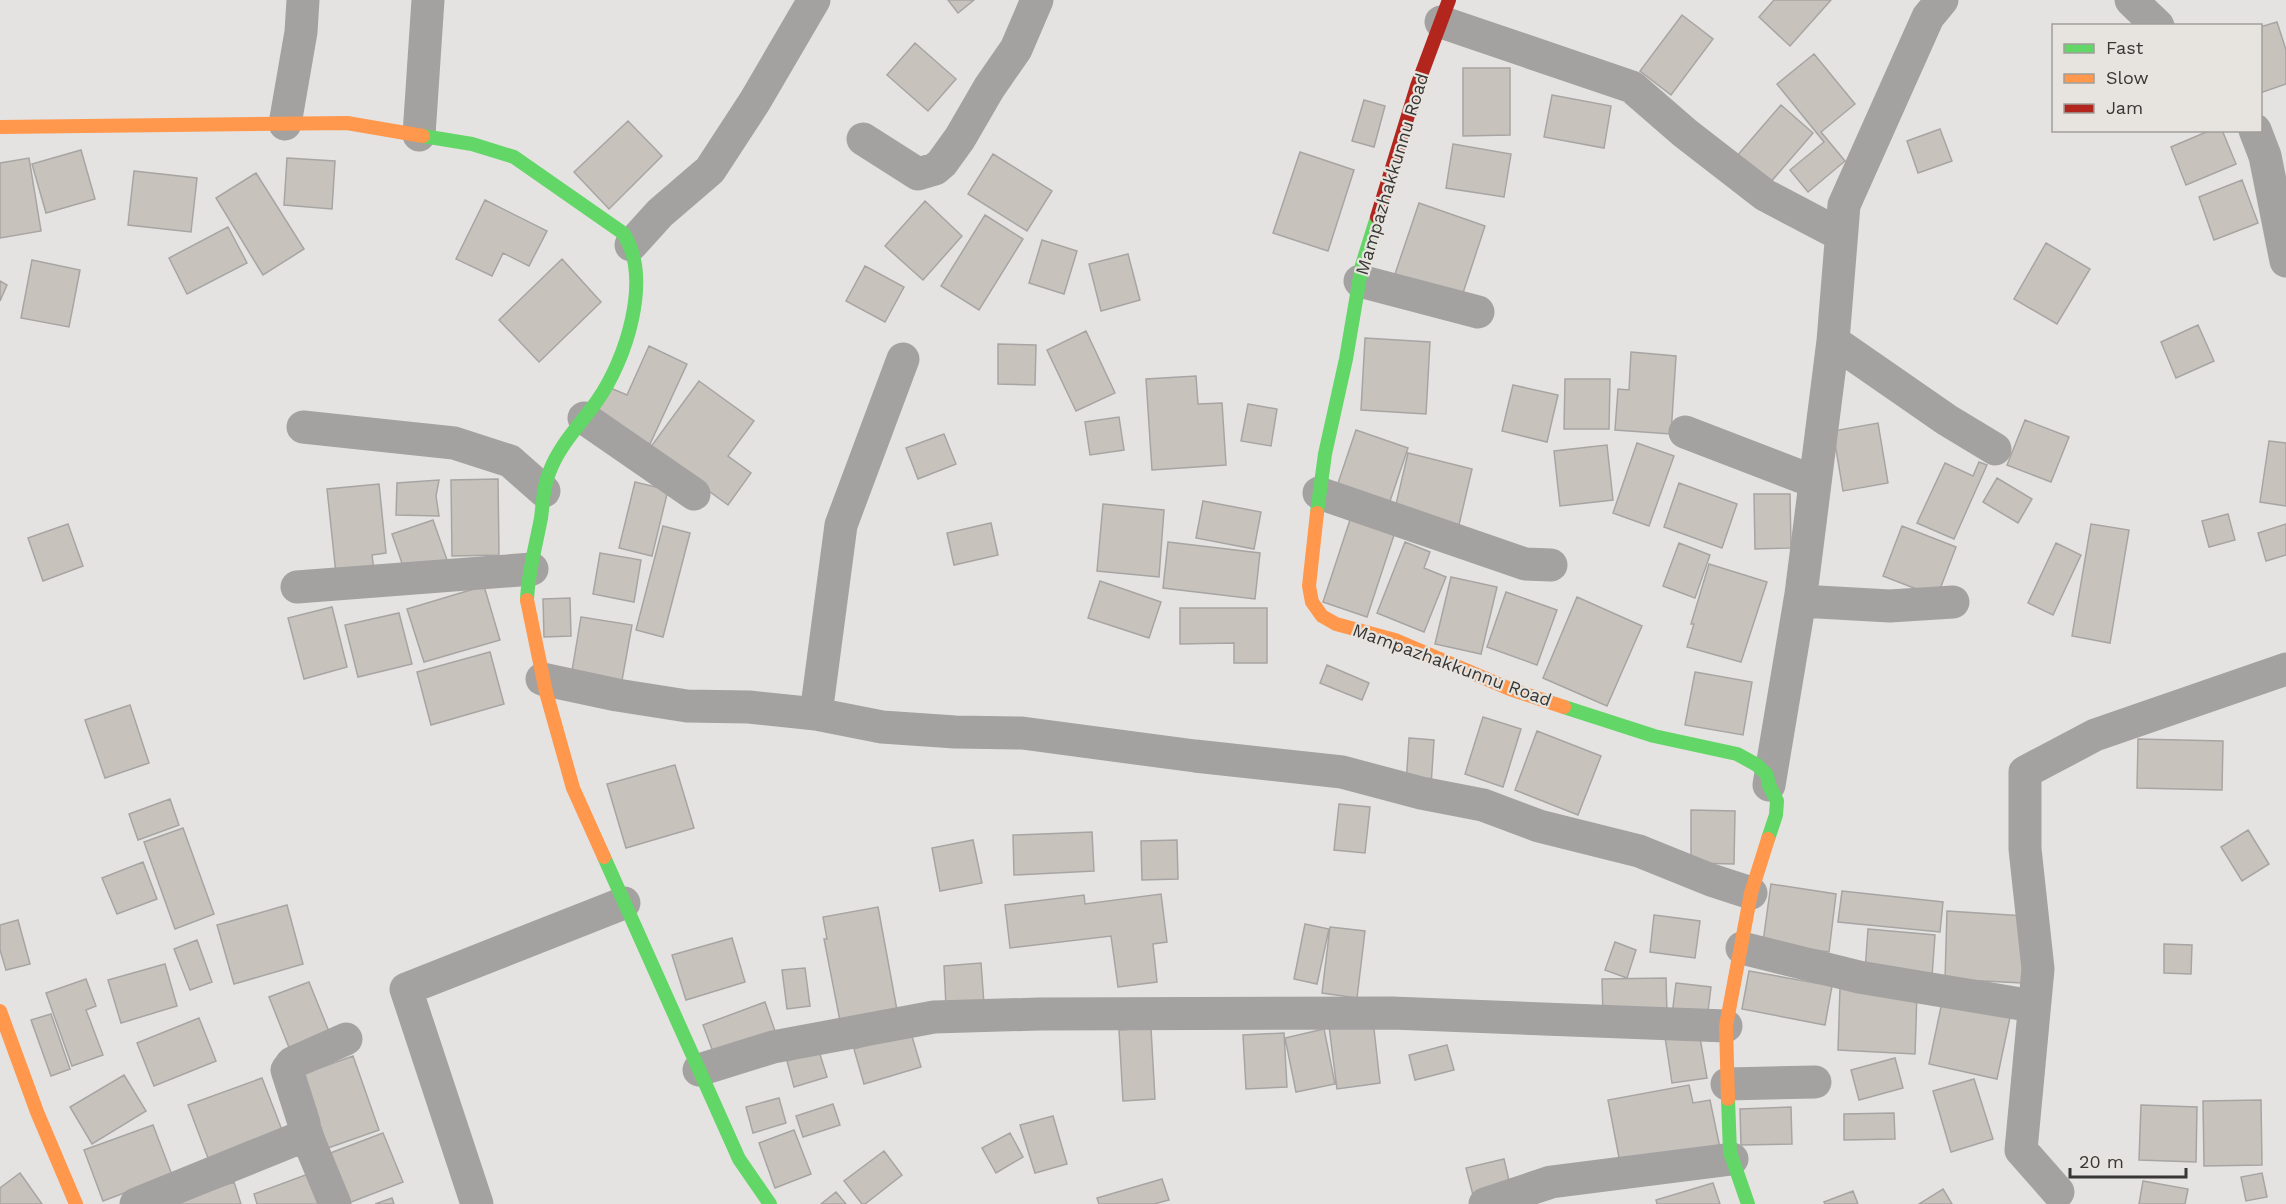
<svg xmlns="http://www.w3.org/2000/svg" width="2286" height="1204" font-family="'Work Sans',sans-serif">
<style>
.building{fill:#c8c2bd;stroke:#a7a5a3;stroke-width:1.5}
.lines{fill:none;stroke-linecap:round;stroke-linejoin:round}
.street{stroke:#a3a2a1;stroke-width:33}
.fast{stroke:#63d668;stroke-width:14}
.slow{stroke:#ff974d;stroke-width:14}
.jam{stroke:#b3261e;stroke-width:14}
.labels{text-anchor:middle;stroke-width:4.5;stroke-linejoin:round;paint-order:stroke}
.street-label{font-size:18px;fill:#383735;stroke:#e7e4df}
</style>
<rect width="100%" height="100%" fill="#e5e3e1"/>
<path class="building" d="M 948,0 L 974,0 L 958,13 Z
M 1774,0 L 1831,0 L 1790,46 L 1759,17 Z
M 1682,15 L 1713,39 L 1671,95 L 1640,71 Z
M 2277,22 L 2286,50 L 2286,84 L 2260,93 L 2260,27 Z
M 915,43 L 956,79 L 928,111 L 887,75 Z
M 1814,54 L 1855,104 L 1821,132 L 1845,161 L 1808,192 L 1790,170 L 1824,142 L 1777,84 Z
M 1463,68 L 1510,68 L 1510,135 L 1463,136 Z
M 1552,95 L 1611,106 L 1604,148 L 1544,137 Z
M 1364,100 L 1385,106 L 1374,147 L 1352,141 Z
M 1781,105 L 1813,133 L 1769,184 L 1737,156 Z
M 628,121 L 662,156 L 609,209 L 574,172 Z
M 1940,129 L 1952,161 L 1918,173 L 1907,141 Z
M 2211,130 L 2222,130 L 2236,164 L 2186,185 L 2171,147 Z
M 1453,144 L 1511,154 L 1504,197 L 1446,188 Z
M 81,150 L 95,199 L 46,213 L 32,164 Z
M 1300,152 L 1354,170 L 1328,251 L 1273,233 Z
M 993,154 L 1052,191 L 1027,231 L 968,194 Z
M 29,158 L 41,231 L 0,238 L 0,163 Z
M 287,158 L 335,161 L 332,209 L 284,205 Z
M 134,171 L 197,178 L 191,232 L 128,225 Z
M 256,173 L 304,249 L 263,275 L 216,198 Z
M 2242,180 L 2258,223 L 2214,240 L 2199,197 Z
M 485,200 L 547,231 L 529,266 L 503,253 L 492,276 L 456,259 Z
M 925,201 L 962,236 L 923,280 L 885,246 Z
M 1419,203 L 1485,226 L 1460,302 L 1393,280 Z
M 985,215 L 1023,239 L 979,310 L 941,286 Z
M 228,227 L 247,263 L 187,294 L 169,258 Z
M 1042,240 L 1077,251 L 1064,294 L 1029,283 Z
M 2046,243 L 2090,269 L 2057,324 L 2014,299 Z
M 1128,254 L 1140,300 L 1101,311 L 1089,264 Z
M 562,259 L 601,302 L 539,362 L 499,320 Z
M 32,260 L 80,270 L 69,327 L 21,318 Z
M 865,266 L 904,287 L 885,322 L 846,301 Z
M 0,281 L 7,285 L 0,301 Z
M 2198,325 L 2214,361 L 2176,378 L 2161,342 Z
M 1086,331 L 1115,393 L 1076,411 L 1047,350 Z
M 1365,338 L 1430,342 L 1426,414 L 1361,410 Z
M 998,344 L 1036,345 L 1035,385 L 998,384 Z
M 649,346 L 687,364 L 650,444 L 594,418 L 608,387 L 627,395 Z
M 1631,352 L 1676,356 L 1671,434 L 1615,430 L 1618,389 L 1629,390 Z
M 1196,376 L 1198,404 L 1222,403 L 1226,465 L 1152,470 L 1146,379 Z
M 1565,379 L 1610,379 L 1609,429 L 1564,429 Z
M 699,381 L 754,421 L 728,456 L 751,473 L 728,505 L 650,448 Z
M 1513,385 L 1558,395 L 1547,442 L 1502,431 Z
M 1248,404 L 1277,409 L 1271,446 L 1241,441 Z
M 1119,417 L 1124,450 L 1090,455 L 1085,422 Z
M 2025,420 L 2069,437 L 2051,482 L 2007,465 Z
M 1878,423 L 1888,483 L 1843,491 L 1833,431 Z
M 1356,430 L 1408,448 L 1387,510 L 1335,492 Z
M 944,434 L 956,464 L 918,479 L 906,448 Z
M 2269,441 L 2286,443 L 2286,506 L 2260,502 Z
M 1637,443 L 1674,456 L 1649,526 L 1613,513 Z
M 1607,445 L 1613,500 L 1560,506 L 1554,451 Z
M 1408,453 L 1472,469 L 1458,529 L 1394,513 Z
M 1979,462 L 1987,465 L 1954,539 L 1917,523 L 1945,463 L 1973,476 Z
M 1997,478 L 2032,499 L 2018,523 L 1983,502 Z
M 498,479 L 499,555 L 452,556 L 451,480 Z
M 439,480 L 436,496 L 439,516 L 396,515 L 397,483 Z
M 635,482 L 668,490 L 652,556 L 619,548 Z
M 1679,483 L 1737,504 L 1722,548 L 1664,527 Z
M 379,484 L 386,553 L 372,555 L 374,571 L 336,574 L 327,489 Z
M 1754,494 L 1790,494 L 1791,548 L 1755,549 Z
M 1203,501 L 1261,512 L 1254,549 L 1196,538 Z
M 1103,504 L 1164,510 L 1159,577 L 1097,571 Z
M 2228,514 L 2235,540 L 2209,547 L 2202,521 Z
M 1351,517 L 1395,532 L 1367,617 L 1323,602 Z
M 433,520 L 447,560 L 406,575 L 392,534 Z
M 991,523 L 998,555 L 954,565 L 947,533 Z
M 68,524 L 83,566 L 43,581 L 28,538 Z
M 2091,524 L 2129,530 L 2110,643 L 2072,636 Z
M 2286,524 L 2286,555 L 2266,561 L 2258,533 Z
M 663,526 L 690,533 L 663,637 L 636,630 Z
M 1902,526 L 1956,547 L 1937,597 L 1883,576 Z
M 1168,542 L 1260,553 L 1255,599 L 1163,588 Z
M 1405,542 L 1430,552 L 1424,568 L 1446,577 L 1424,632 L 1377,613 Z
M 1679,543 L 1710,555 L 1695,598 L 1663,586 Z
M 2056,543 L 2081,555 L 2053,615 L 2028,603 Z
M 600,553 L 641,560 L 634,602 L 593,594 Z
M 1709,564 L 1767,582 L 1741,662 L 1687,647 L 1694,624 L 1691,624 Z
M 1451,577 L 1497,587 L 1481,654 L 1435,644 Z
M 1100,581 L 1161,602 L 1149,638 L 1088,618 Z
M 484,586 L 500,640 L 424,662 L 407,609 Z
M 1506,592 L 1557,610 L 1537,665 L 1487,647 Z
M 1577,597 L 1642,626 L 1607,706 L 1543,678 Z
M 570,598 L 571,636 L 544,637 L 543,599 Z
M 332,607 L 347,667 L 304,679 L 288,618 Z
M 1180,608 L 1267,608 L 1267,663 L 1234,663 L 1234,643 L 1180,644 Z
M 399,613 L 412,664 L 358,677 L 345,625 Z
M 581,617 L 632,625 L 621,686 L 571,677 Z
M 490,652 L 504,704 L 431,725 L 417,672 Z
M 1327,665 L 1369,683 L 1362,700 L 1320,683 Z
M 1695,672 L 1752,682 L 1743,735 L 1685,725 Z
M 130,705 L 149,763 L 105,778 L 85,720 Z
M 1483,717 L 1521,729 L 1503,787 L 1465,774 Z
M 1537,731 L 1601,756 L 1578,815 L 1515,790 Z
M 1409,738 L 1434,740 L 1431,786 L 1406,785 Z
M 2138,739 L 2223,741 L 2222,790 L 2137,788 Z
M 675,765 L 694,828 L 626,848 L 607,784 Z
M 170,799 L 179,825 L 138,840 L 129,814 Z
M 1339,804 L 1370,807 L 1365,853 L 1334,850 Z
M 1691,810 L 1735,811 L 1734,864 L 1691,863 Z
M 183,828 L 214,914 L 175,929 L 144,842 Z
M 2248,830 L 2269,864 L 2242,881 L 2221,847 Z
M 1092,832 L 1094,871 L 1014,875 L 1013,835 Z
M 973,840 L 982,883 L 940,891 L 932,848 Z
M 1177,840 L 1178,879 L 1142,880 L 1141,841 Z
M 143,862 L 157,899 L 117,914 L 102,878 Z
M 1771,884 L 1836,894 L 1829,952 L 1763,942 Z
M 1842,891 L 1943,902 L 1940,932 L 1838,922 Z
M 1161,894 L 1167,942 L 1153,944 L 1157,982 L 1118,987 L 1111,936 L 1010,948 L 1005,905 L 1084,895 L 1085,904 Z
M 287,905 L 303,964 L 234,984 L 217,925 Z
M 878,907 L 897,1010 L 840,1021 L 824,939 L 827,939 L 823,917 Z
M 1947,911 L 2025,916 L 2022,983 L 1945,979 Z
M 1654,915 L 1700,921 L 1695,958 L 1650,952 Z
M 18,920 L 30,964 L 6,970 L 0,950 L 0,925 Z
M 1305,924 L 1329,929 L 1317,984 L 1294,979 Z
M 1330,927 L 1365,931 L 1357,998 L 1322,993 Z
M 1868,929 L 1935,935 L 1932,977 L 1865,972 Z
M 732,938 L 745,982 L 686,1000 L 672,955 Z
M 197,940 L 212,982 L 190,990 L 174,949 Z
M 1615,942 L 1636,950 L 1627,978 L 1605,970 Z
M 2164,944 L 2192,945 L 2191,974 L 2164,973 Z
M 981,963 L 984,1004 L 946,1006 L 944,966 Z
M 165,964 L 177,1006 L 121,1023 L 108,980 Z
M 805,968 L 810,1006 L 787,1009 L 782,970 Z
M 1749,971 L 1832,986 L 1825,1025 L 1742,1009 Z
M 1666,978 L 1667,1014 L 1603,1016 L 1602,979 Z
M 86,979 L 96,1006 L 86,1010 L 103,1055 L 72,1066 L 46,993 Z
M 309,982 L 330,1034 L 290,1050 L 269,997 Z
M 1676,983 L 1711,987 L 1707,1019 L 1672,1015 Z
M 1840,988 L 1917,992 L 1915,1054 L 1838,1050 Z
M 765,1002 L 777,1037 L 716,1060 L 703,1025 Z
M 1942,1002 L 2010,1017 L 1997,1079 L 1929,1064 Z
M 51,1014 L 70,1069 L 51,1076 L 31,1020 Z
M 199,1018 L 216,1061 L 154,1086 L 137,1043 Z
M 1373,1020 L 1380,1083 L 1337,1089 L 1329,1026 Z
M 1151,1028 L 1155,1099 L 1123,1101 L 1119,1030 Z
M 1324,1029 L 1335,1084 L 1296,1092 L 1285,1038 Z
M 1699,1032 L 1707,1078 L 1672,1083 L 1665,1037 Z
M 911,1033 L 921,1067 L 864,1084 L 854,1049 Z
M 1284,1033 L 1287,1087 L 1246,1089 L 1243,1035 Z
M 1447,1045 L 1454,1070 L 1415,1080 L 1409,1055 Z
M 819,1051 L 827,1077 L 794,1087 L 787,1061 Z
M 353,1056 L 379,1130 L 328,1148 L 303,1074 Z
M 1895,1058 L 1903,1088 L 1859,1100 L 1851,1070 Z
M 124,1075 L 146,1111 L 92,1144 L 70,1107 Z
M 262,1078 L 285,1138 L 211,1166 L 188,1105 Z
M 1974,1079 L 1993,1139 L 1951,1152 L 1933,1091 Z
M 1689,1085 L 1693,1103 L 1710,1100 L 1720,1148 L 1621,1168 L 1608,1100 Z
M 779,1098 L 786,1123 L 753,1133 L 746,1107 Z
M 2261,1100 L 2262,1165 L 2204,1166 L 2203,1101 Z
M 833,1104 L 840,1125 L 803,1137 L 796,1116 Z
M 2141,1105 L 2197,1107 L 2196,1162 L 2139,1160 Z
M 1791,1107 L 1792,1144 L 1741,1145 L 1740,1109 Z
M 1894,1113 L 1895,1139 L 1844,1140 L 1844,1114 Z
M 1053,1116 L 1067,1164 L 1035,1173 L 1020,1125 Z
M 153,1125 L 172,1175 L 103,1201 L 84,1150 Z
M 794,1130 L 811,1174 L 775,1188 L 759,1143 Z
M 383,1133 L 403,1182 L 346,1204 L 320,1157 Z
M 1010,1133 L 1023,1157 L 996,1173 L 982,1148 Z
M 884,1151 L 902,1175 L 865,1204 L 862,1204 L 844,1181 Z
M 1504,1159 L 1511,1189 L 1474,1199 L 1466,1168 Z
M 20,1173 L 42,1204 L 0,1204 L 0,1188 Z
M 311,1173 L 322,1204 L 257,1204 L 254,1194 Z
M 2262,1173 L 2267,1197 L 2246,1201 L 2241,1177 Z
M 1162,1179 L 1169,1200 L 1154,1204 L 1099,1204 L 1097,1198 Z
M 2143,1181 L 2188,1189 L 2185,1204 L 2139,1204 Z
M 234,1182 L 241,1204 L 171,1204 Z
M 1713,1183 L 1720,1204 L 1657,1204 L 1656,1200 Z
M 1943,1189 L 1952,1204 L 1919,1204 Z
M 1853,1191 L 1858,1204 L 1825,1204 L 1824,1202 Z
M 836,1192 L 846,1204 L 821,1204 Z
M 392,1198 L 394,1204 L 375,1204 Z"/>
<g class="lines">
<path class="street" d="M 2131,0 L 2158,26
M 1441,22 L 1632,87 L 1685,133 L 1765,195 L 1841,235
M 285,124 L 301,32 L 303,0
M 2255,130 L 2265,156 L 2286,261
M 419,135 L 428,0
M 863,139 L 918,174 L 935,169 L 942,163 L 960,138 L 989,88 L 1016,49 L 1037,0
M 631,245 L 660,213 L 710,170 L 755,101 L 814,0
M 1360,281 L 1478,312
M 1833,341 L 1947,420 L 1995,449
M 584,418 L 694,494
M 303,427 L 454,443 L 510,461 L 544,491
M 1685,432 L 1815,482
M 1319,493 L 1525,564 L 1551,565
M 297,587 L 532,569
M 1800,601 L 1890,606 L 1953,602
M 542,679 L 617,695 L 687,706 L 749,707 L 816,714 L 882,727 L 955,732 L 1022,733 L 1195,756 L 1342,772 L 1421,793 L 1483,805 L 1539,826 L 1639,851 L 1711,880 L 1751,893
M 816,714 L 841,525 L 903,359
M 1769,785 L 1801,594 L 1833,341 L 1844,205 L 1928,17 L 1942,0
M 1742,948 L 1859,977 L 2033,1006
M 699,1070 L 773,1047 L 934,1017 L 1039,1014 L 1392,1013 L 1726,1026
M 1727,1084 L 1815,1082
M 304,1129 L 335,1204
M 2058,1192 L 2021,1150 L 2038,969 L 2025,849 L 2025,772 L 2095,735 L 2286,669
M 136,1204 L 299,1138 L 304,1129 L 304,1123 L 287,1070 L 292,1063 L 346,1039
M 477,1204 L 406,989 L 624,903
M 1485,1204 L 1551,1182 L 1732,1159"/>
<path class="fast" d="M 423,136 L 472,144 L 514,157 L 623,233 C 653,278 626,360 597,401 C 580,425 559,445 549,473 C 543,487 543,504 541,518 C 536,545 528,573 527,600
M 1317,513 L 1325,454 L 1346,359 L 1362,265 L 1377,217
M 1564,707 L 1654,736 L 1737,754 L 1757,765 L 1767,775 L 1769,785 L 1777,801 L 1776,815 L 1768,839
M 604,857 L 739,1159 L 770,1204
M 1728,1099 L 1730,1152 L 1748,1204"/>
<path class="slow" d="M 0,127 L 347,123 L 423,136
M 1317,513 L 1309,586 L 1312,602 L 1322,616 L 1336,624 L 1395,640 L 1510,689 L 1564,707
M 527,600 L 546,692 L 573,788 L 604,857
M 0,1011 L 37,1112 L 76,1204
M 1728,1099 L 1726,1026 L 1751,893 L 1768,839"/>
<path class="jam" d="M 1377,217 L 1417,86 L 1449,0"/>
</g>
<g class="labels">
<g class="street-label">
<text transform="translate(1392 174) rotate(-73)" y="6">Mampazhakkunnu Road</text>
<text transform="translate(1452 665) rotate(20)" y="6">Mampazhakkunnu Road</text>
</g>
</g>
<rect x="2052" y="24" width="210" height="108" fill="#e7e4df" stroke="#a19f9b" stroke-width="1.5"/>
<rect x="2064" y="44" width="30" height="9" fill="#63d668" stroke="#a19f9b" stroke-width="1.5"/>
<text x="2106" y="54" font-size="18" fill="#383735">Fast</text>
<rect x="2064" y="74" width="30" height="9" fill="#ff974d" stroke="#a19f9b" stroke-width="1.5"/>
<text x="2106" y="84" font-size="18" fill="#383735">Slow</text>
<rect x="2064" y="104" width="30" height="9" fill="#b3261e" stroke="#a19f9b" stroke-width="1.5"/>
<text x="2106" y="114" font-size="18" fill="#383735">Jam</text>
<path d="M2070 1168v9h116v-9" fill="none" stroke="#383735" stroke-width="3"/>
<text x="2079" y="1168" font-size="18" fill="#383735" stroke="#e7e4df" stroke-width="4.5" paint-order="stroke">20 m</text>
</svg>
